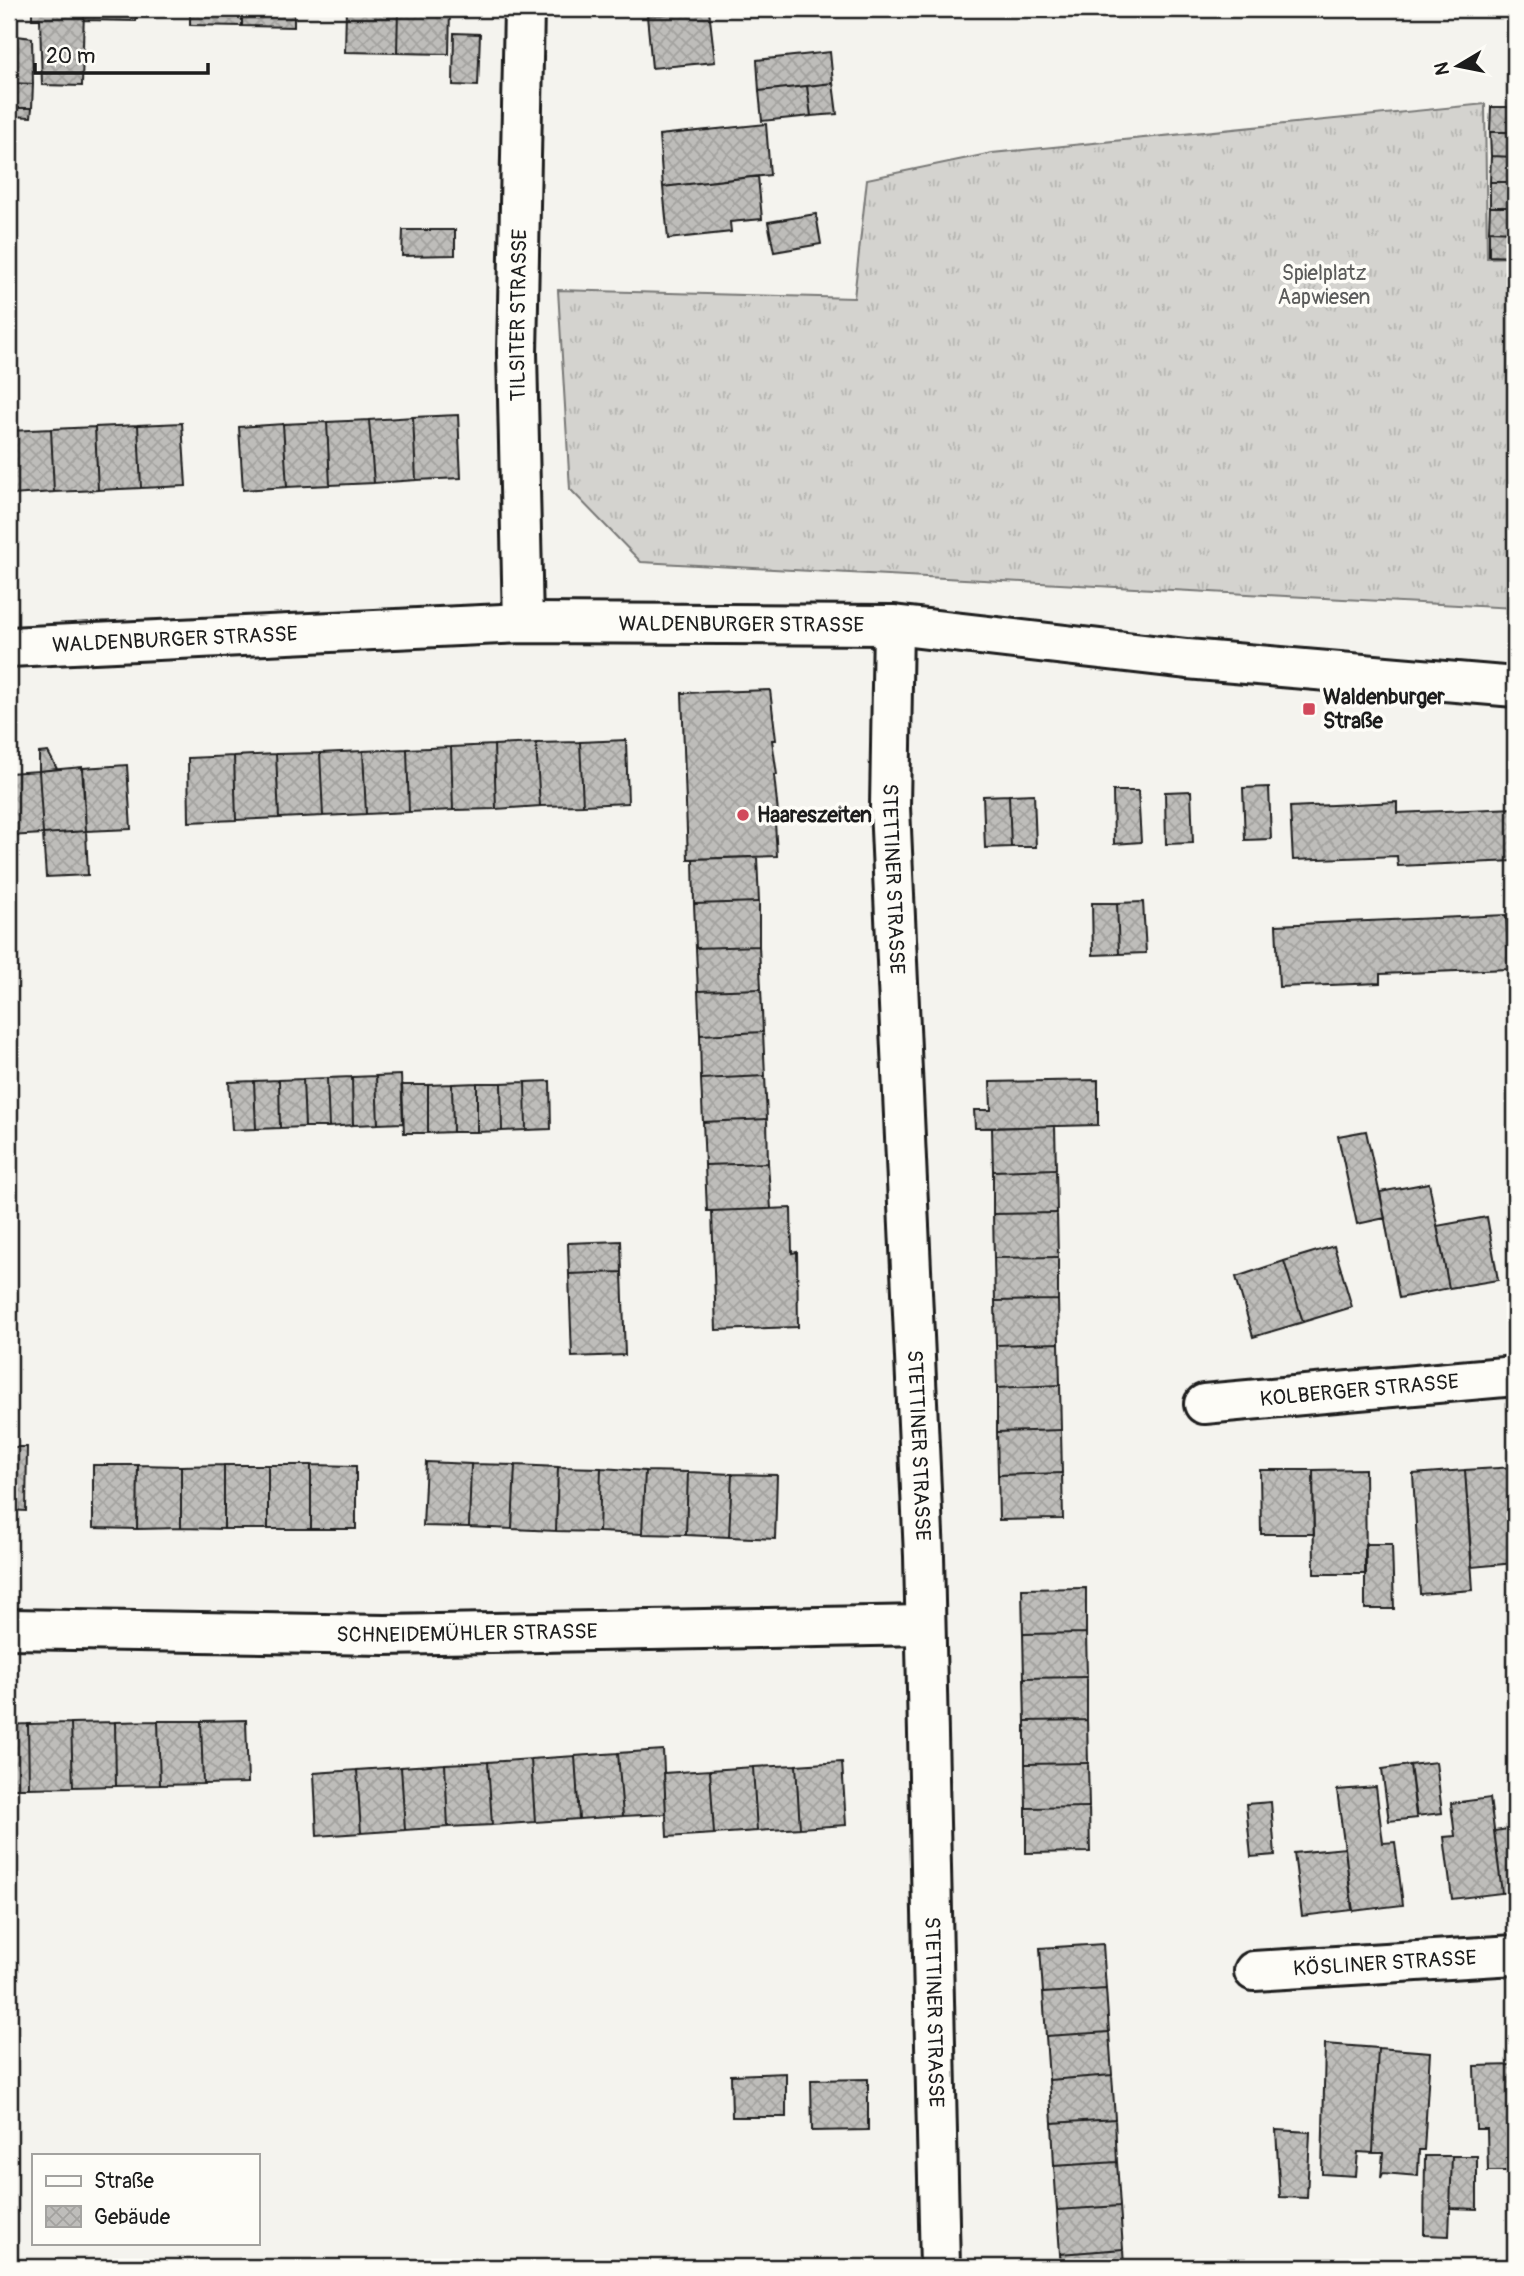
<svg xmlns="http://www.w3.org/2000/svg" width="1524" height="2276" font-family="Pangolin,sans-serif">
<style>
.grass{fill:url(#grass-tufts);stroke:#787876;stroke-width:2}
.building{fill:url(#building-cross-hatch);stroke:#1c1c1c;stroke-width:2}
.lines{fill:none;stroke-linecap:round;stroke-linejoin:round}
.street-casing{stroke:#1c1c1c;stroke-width:44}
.street{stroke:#fdfcf7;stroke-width:38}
.poi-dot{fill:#d1495b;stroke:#fdfcf7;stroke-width:2.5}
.labels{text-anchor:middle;stroke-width:7;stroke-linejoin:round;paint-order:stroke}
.park-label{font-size:21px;fill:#5c5c5b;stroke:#fdfcf7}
.street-label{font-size:21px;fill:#1c1c1c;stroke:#fdfcf7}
.poi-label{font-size:21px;font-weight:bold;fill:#1c1c1c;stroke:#fdfcf7;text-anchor:start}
</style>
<defs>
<pattern id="grass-tufts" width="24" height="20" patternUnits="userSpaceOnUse" patternTransform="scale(1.75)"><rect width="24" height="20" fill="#d4d3cf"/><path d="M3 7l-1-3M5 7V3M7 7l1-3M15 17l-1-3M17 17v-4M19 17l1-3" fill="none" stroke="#b5b5b1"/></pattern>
<pattern id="building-cross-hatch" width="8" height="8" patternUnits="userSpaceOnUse" patternTransform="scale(1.75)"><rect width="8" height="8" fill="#bebdba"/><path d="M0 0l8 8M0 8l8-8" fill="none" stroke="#a3a29f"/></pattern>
</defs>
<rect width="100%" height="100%" fill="#f4f3ee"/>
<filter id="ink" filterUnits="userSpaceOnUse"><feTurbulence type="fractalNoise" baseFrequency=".0143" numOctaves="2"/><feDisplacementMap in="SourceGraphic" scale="14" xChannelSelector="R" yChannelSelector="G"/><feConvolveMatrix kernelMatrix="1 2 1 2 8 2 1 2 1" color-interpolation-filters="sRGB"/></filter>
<g filter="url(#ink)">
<path class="grass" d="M 1485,104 L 1487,258 L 1515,257 L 1515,608 L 641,562 L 570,489 L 558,290 L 854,298 L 867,179 L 992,153 Z"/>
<path class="building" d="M 32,9 L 84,9 L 82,86 L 42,85 L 40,19 L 32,19 Z
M 84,9 L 137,9 L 136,21 L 84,20 Z
M 190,9 L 242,9 L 242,26 L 190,25 Z
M 242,9 L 294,9 L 294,27 L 242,26 Z
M 346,9 L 398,9 L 397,53 L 345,52 Z
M 398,9 L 450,9 L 449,54 L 397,53 Z
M 646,9 L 746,9 L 647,16 Z
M 709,10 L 715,62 L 652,68 L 647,16 Z
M 454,33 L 480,34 L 478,86 L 453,85 Z
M 9,35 L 32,38 L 33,84 L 9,83 Z
M 830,52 L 833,83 L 759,91 L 757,60 Z
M 9,83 L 33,84 L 32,108 L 9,108 Z
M 833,83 L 837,114 L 811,116 L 807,86 Z
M 807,86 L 811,116 L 762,121 L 759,91 Z
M 1491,107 L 1515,107 L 1515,132 L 1490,132 Z
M 9,108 L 32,108 L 31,117 L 9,116 Z
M 766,124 L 770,175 L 663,187 L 659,135 Z
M 1490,132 L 1515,132 L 1515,157 L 1491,156 Z
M 1491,156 L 1515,157 L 1515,182 L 1490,182 Z
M 758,176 L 762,219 L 730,222 L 731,232 L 668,239 L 663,187 Z
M 1490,182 L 1515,182 L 1515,207 L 1490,207 Z
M 1490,207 L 1515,207 L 1515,232 L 1489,231 Z
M 816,214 L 821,244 L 774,252 L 768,222 Z
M 403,230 L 455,230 L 455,255 L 402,256 Z
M 1489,231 L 1515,232 L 1515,257 L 1489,256 Z
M 458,415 L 461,478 L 416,480 L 413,417 Z
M 413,417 L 416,480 L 374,483 L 369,420 Z
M 369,420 L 374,483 L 330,485 L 327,422 Z
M 327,422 L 330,485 L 287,487 L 283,424 Z
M 182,423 L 186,486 L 141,488 L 138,425 Z
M 283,424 L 287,487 L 243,490 L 239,427 Z
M 138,425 L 141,488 L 98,490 L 95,427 Z
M 95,427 L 98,490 L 54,492 L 51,429 Z
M 51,429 L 54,492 L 12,495 L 9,431 Z
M 9,438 L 12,495 L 9,495 Z
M 770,690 L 776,740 L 772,740 L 777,775 L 774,775 L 779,822 L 775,822 L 777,856 L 688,859 L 682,693 Z
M 626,740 L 628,803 L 583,805 L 580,742 Z
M 580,742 L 583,805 L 540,806 L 536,743 Z
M 536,743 L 540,806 L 496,809 L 494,745 Z
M 494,745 L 496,809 L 453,810 L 451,747 Z
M 451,747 L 453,810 L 409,812 L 407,749 Z
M 407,749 L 409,812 L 366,814 L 363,751 Z
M 363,751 L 366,814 L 323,816 L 320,753 Z
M 48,752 L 57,769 L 39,771 L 39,753 Z
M 320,753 L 323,816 L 279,818 L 276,754 Z
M 276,754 L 279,818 L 236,820 L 234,756 Z
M 234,756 L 236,820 L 189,822 L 188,758 Z
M 127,765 L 131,829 L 86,831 L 83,768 Z
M 82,767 L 86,831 L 43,834 L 39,771 Z
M 39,771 L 43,834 L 9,836 L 9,773 Z
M 1269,787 L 1271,839 L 1245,840 L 1243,788 Z
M 1113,791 L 1138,791 L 1141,842 L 1114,844 Z
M 1191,791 L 1193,843 L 1166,844 L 1165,792 Z
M 1034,794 L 1036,847 L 1011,847 L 1009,795 Z
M 1009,795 L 1011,847 L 985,848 L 983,796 Z
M 1397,802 L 1397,813 L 1515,808 L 1515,861 L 1398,866 L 1397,856 L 1293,860 L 1290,807 Z
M 86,831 L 88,875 L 46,877 L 43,834 Z
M 757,857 L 759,902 L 694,904 L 693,859 Z
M 759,902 L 759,946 L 696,948 L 694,904 Z
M 1143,902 L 1146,953 L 1119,954 L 1117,903 Z
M 1092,903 L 1117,903 L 1119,954 L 1093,955 Z
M 1506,915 L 1509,969 L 1380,974 L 1380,983 L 1279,987 L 1276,925 Z
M 759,946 L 761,989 L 698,991 L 696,948 Z
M 761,989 L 763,1032 L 700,1035 L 698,991 Z
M 763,1032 L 765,1076 L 701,1079 L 700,1035 Z
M 401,1075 L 403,1123 L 378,1124 L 376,1076 Z
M 376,1076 L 378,1124 L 353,1125 L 352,1077 Z
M 765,1076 L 767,1119 L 703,1122 L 701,1079 Z
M 352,1077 L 353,1125 L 329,1127 L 327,1078 Z
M 327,1078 L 329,1127 L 305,1127 L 303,1079 Z
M 303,1079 L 305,1127 L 280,1128 L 279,1080 Z
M 279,1080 L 280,1128 L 256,1129 L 254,1081 Z
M 1098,1080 L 1098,1125 L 975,1128 L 974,1110 L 991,1110 L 990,1082 Z
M 254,1081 L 256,1129 L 232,1130 L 229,1082 Z
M 550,1081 L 551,1129 L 526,1130 L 525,1082 Z
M 525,1082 L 526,1130 L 502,1131 L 501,1083 Z
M 477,1083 L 477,1132 L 453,1132 L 452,1084 Z
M 477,1083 L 501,1083 L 502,1131 L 477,1132 Z
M 452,1084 L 453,1132 L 428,1133 L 428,1085 Z
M 402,1085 L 428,1085 L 428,1133 L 404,1133 Z
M 767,1119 L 768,1163 L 705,1165 L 703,1122 Z
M 1055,1126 L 1056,1169 L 993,1171 L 992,1128 Z
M 1366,1131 L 1385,1218 L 1357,1224 L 1338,1136 Z
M 768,1163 L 771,1209 L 707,1211 L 705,1165 Z
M 1056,1169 L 1057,1213 L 993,1214 L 993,1171 Z
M 1429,1183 L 1449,1288 L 1399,1298 L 1380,1192 Z
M 791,1208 L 792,1253 L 797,1252 L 798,1327 L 716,1330 L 712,1211 Z
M 1057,1213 L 1058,1257 L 994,1258 L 993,1214 Z
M 1487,1217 L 1498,1280 L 1449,1288 L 1437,1226 Z
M 621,1241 L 622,1272 L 569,1274 L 568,1243 Z
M 1334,1246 L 1352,1307 L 1303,1322 L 1284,1261 Z
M 1058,1257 L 1058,1300 L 995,1301 L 994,1258 Z
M 1284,1261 L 1303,1322 L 1253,1337 L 1236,1277 Z
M 622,1272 L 625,1355 L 572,1357 L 569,1274 Z
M 1058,1300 L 1059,1343 L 996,1345 L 995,1301 Z
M 1059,1343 L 1060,1385 L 997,1388 L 996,1345 Z
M 1060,1385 L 1061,1430 L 997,1432 L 997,1388 Z
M 1061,1430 L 1062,1473 L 998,1475 L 997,1432 Z
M 9,1447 L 27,1447 L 26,1511 L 9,1510 Z
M 426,1462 L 471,1464 L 469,1527 L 423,1526 Z
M 471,1464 L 515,1465 L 512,1529 L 469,1527 Z
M 93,1465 L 138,1465 L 137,1529 L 93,1528 Z
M 138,1465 L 181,1466 L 181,1528 L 137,1529 Z
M 224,1465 L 268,1465 L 268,1529 L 224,1529 Z
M 224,1465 L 224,1529 L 181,1528 L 181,1466 Z
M 268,1465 L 311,1465 L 311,1529 L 268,1529 Z
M 311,1465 L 356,1466 L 356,1529 L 311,1529 Z
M 515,1465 L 558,1467 L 556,1531 L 512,1529 Z
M 558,1467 L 601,1468 L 599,1532 L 556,1531 Z
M 1515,1467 L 1515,1563 L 1472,1567 L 1465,1470 Z
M 601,1468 L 645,1471 L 642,1534 L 599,1532 Z
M 1365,1469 L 1366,1574 L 1314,1574 L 1313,1470 Z
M 1260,1470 L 1313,1470 L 1314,1534 L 1261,1534 Z
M 1465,1470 L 1473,1590 L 1420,1594 L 1413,1474 Z
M 645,1471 L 688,1472 L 686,1535 L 642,1534 Z
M 688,1472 L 732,1474 L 729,1537 L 686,1535 Z
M 1062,1473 L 1063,1519 L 999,1520 L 998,1475 Z
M 732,1474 L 777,1475 L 775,1539 L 729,1537 Z
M 1365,1544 L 1392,1544 L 1394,1609 L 1365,1609 Z
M 1086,1588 L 1086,1633 L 1023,1634 L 1022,1589 Z
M 1086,1633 L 1087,1677 L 1024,1678 L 1023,1634 Z
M 1087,1677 L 1087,1720 L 1025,1721 L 1024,1678 Z
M 246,1720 L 248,1783 L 203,1784 L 201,1721 Z
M 1087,1720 L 1088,1763 L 1025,1764 L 1025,1721 Z
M 158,1721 L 201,1721 L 203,1784 L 160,1785 Z
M 158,1721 L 160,1785 L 116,1786 L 115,1722 Z
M 115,1722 L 116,1786 L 73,1787 L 71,1723 Z
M 71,1723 L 73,1787 L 29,1788 L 28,1724 Z
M 28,1724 L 29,1788 L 9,1788 L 9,1725 Z
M 663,1750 L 666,1814 L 623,1816 L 618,1753 Z
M 618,1753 L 623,1816 L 579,1819 L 575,1756 Z
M 575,1756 L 579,1819 L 535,1822 L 531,1759 Z
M 531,1759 L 535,1822 L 492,1825 L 488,1762 Z
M 488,1762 L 492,1825 L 448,1827 L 445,1764 Z
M 842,1762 L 846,1825 L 800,1828 L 796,1765 Z
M 1436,1762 L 1442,1813 L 1416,1816 L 1410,1765 Z
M 1088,1763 L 1089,1807 L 1026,1808 L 1025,1764 Z
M 445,1764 L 448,1827 L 405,1830 L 401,1767 Z
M 796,1765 L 800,1828 L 757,1831 L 753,1767 Z
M 1410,1765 L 1417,1818 L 1389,1821 L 1382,1769 Z
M 401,1767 L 405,1830 L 361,1833 L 357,1770 Z
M 753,1767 L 757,1831 L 714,1834 L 710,1770 Z
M 357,1770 L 361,1833 L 317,1836 L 314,1773 Z
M 710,1770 L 714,1834 L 667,1837 L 664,1773 Z
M 1376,1787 L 1383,1843 L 1395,1842 L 1403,1905 L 1353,1911 L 1337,1790 Z
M 1490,1798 L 1502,1893 L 1452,1899 L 1444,1837 L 1455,1836 L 1451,1803 Z
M 1271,1802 L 1275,1855 L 1251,1857 L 1246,1804 Z
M 1089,1807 L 1090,1852 L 1026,1853 L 1026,1808 Z
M 1515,1828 L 1515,1892 L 1502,1893 L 1494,1831 Z
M 1345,1848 L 1352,1910 L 1302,1916 L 1294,1853 Z
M 1103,1944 L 1106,1989 L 1043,1993 L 1040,1948 Z
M 1106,1989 L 1109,2032 L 1046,2036 L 1043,1993 Z
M 1109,2032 L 1112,2075 L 1049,2080 L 1046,2036 Z
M 1325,2044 L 1378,2048 L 1373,2153 L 1358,2152 L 1356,2176 L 1322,2174 Z
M 1378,2048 L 1430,2052 L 1424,2150 L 1419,2150 L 1418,2176 L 1383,2173 L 1381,2178 L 1383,2153 L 1373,2153 Z
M 1515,2065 L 1515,2171 L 1488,2171 L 1487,2129 L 1476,2129 L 1474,2066 Z
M 786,2073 L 786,2117 L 732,2117 L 731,2075 Z
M 1112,2075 L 1115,2119 L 1052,2123 L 1049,2080 Z
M 868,2079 L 868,2130 L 812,2131 L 811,2080 Z
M 1115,2119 L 1117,2162 L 1054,2166 L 1052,2123 Z
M 1276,2130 L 1310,2132 L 1307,2198 L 1280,2197 Z
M 1425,2156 L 1452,2156 L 1449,2236 L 1424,2235 Z
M 1452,2156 L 1477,2156 L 1477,2209 L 1450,2208 Z
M 1117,2162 L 1120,2206 L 1057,2210 L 1054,2166 Z
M 1120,2206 L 1123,2249 L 1060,2254 L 1057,2210 Z
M 1123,2249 L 1124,2267 L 1061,2267 L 1060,2254 Z"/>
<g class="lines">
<defs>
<g id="street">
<path id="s1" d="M 523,623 L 517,353 L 524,9"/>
<path id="s2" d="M 893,625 L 890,807 L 924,1556 L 940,2267"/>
<path id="s3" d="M 9,647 L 523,623 L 893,625 L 1187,659 L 1515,687"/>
<path id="s4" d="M 1204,1404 L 1515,1376"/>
<path id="s5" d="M 9,1629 L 385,1635 L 924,1625"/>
<path id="s6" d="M 1254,1971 L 1515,1955"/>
</g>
</defs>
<use href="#street" class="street-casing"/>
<use href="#street" class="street"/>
</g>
</g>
<g class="poi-dot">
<rect x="1302" y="702" width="14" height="14" rx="3.5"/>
<circle cx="743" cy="815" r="7"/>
</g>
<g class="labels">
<g class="park-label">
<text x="1324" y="280">Spielplatz<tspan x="1324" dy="24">Aapwiesen</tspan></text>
</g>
<g class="street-label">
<text dy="7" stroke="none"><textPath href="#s1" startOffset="308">TILSITER STRASSE</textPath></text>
<text dy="7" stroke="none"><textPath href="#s3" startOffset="733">WALDENBURGER STRASSE</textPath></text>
<text dy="7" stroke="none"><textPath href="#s3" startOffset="166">WALDENBURGER STRASSE</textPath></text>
<text dy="7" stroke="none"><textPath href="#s2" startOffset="254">STETTINER STRASSE</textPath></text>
<text dy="7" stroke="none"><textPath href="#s4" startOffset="156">KOLBERGER STRASSE</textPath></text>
<text dy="7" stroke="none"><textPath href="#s2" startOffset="821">STETTINER STRASSE</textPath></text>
<text dy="7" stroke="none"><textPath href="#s5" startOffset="458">SCHNEIDEMÜHLER STRASSE</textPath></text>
<text dy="7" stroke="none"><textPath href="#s6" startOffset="131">KÖSLINER STRASSE</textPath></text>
<text dy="7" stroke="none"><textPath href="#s2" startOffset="1388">STETTINER STRASSE</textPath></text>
</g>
<g class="poi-label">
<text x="1323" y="704">Waldenburger<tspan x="1323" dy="24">Straße</tspan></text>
<text x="757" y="822">Haareszeiten</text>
</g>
</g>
<rect width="1524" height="2276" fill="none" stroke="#fdfcf7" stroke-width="35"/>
<rect x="18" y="18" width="1489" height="2241" fill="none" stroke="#1c1c1c" stroke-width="2.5" filter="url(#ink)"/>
<rect x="32" y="2154" width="228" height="91" fill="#fdfcf7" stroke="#a3a29f" stroke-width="2"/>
<rect x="46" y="2176" width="35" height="10" fill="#fdfcf7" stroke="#a3a29f" stroke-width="2"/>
<text x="94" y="2188" font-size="21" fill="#1c1c1c">Straße</text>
<rect x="46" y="2206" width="35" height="21" fill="url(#building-cross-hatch)" stroke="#a3a29f" stroke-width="2"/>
<text x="94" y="2224" font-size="21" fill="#1c1c1c">Gebäude</text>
<g transform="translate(1458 66) rotate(260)" stroke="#fdfcf7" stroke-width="5" paint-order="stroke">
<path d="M0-5L12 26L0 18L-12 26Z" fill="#1c1c1c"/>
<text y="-10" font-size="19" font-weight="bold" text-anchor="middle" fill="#1c1c1c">N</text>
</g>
<path d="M35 63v10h173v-10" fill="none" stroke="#1c1c1c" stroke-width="3.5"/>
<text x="46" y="63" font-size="21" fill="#1c1c1c" stroke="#fdfcf7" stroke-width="5" paint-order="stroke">20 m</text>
</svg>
